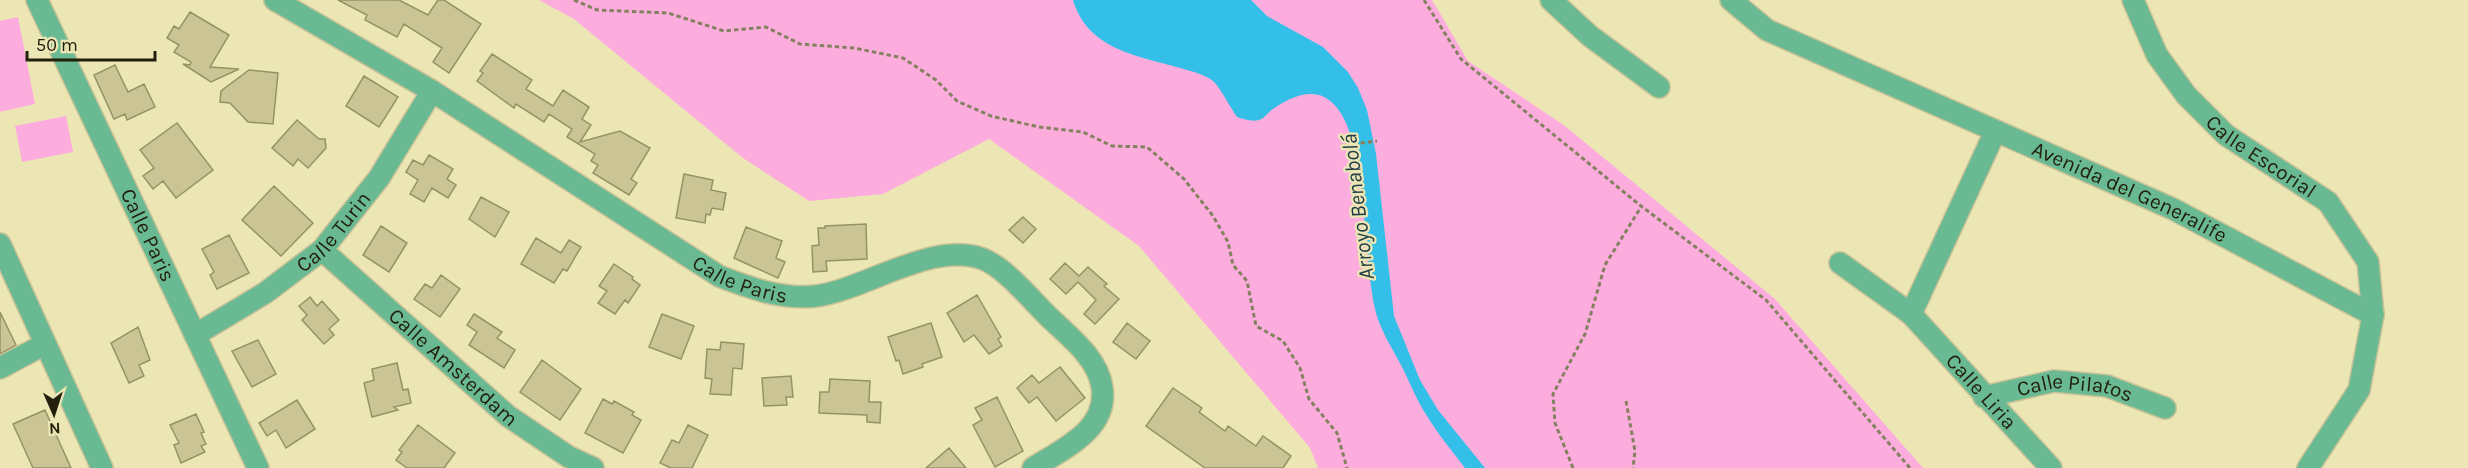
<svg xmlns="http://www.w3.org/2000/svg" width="2468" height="468" font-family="Karla,sans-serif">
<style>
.green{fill:#fcadde}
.water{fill:#33bfe7}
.building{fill:#cbc595;stroke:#979264;stroke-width:1.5}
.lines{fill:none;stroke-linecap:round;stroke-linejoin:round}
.minor-casing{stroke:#c8c297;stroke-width:24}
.path{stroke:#858160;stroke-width:3;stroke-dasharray:4.5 3;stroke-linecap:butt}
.minor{stroke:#69b993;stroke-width:21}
.labels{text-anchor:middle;stroke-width:4.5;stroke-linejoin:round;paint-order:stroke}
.street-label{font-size:21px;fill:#221f0d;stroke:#ece6b5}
.water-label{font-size:22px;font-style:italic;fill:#233f48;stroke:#ece6b5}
</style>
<rect width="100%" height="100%" fill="#ece6b5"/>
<path class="green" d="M 539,0 L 1432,0 L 1468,61 L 1565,126 L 1775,299 L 1923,468 L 1318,468 L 1310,448 L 1139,246 L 989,139 L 883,194 L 809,201 L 743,158 L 574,19 Z
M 18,17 L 35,104 L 0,112 L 0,21 Z
M 66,116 L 73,152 L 22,162 L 15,126 Z"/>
<path class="water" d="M 1073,0 L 1251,0 L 1267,16 L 1323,47 L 1348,72 L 1358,88 L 1367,110 L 1376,154 L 1394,316 L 1420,380 L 1438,410 L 1485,468 L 1465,468 C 1452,451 1438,434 1427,416 C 1417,401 1410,383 1402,367 C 1395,353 1385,338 1379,322 C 1359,272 1374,122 1324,97 C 1308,89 1287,99 1273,109 C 1268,112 1265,118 1259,120 C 1251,122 1244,119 1237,117 C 1230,107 1221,89 1214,82 C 1207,75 1193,72 1184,69 C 1140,56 1088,51 1073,0 Z"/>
<path class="building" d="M 338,0 L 399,0 L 428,15 L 438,0 L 444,0 L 481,24 L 449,73 L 433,62 L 442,48 L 404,24 L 397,37 L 365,20 L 367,15 Z
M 190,12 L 229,35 L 210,67 L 239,69 L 211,82 L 183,64 L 190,65 L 191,62 L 174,52 L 179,45 L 167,38 L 174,26 L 179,29 Z
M 492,54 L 532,80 L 526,89 L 553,106 L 563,90 L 589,107 L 582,119 L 591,125 L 580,142 L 620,131 L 650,148 L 631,179 L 637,183 L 629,195 L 593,173 L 598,165 L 591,161 L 595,154 L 567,137 L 572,129 L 549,114 L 544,122 L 516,104 L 514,108 L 477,81 L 483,73 L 480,71 Z
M 115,65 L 128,92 L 144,84 L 155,107 L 127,120 L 125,114 L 114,119 L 94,75 Z
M 249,70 L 278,73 L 273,124 L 248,122 L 230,103 L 220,102 L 221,91 Z
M 364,76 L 398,97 L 379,127 L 346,106 Z
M 297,120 L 319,139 L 325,139 L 326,148 L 308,168 L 298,159 L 293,166 L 272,148 Z
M 177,123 L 213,170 L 176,198 L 163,181 L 153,189 L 143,176 L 154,168 L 140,150 Z
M 429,155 L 453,169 L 447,179 L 456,185 L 448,198 L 432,188 L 424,202 L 410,194 L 418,180 L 406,172 L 413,160 L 423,165 Z
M 684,174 L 713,180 L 711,190 L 726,193 L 723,210 L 712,208 L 710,215 L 706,214 L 705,223 L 676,218 Z
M 274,186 L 313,223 L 281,256 L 242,220 Z
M 481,197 L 509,212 L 495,237 L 469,219 Z
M 1023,217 L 1036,229 L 1023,243 L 1009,230 Z
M 866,224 L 867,259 L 826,261 L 827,271 L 813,272 L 812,246 L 819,245 L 818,228 L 825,228 L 825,226 Z
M 381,226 L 407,243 L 389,272 L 363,255 Z
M 746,227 L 782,241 L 776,258 L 785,262 L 778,278 L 734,258 Z
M 229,235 L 249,273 L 217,289 L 210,275 L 214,272 L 202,249 Z
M 536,238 L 561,253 L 569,240 L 581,247 L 567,271 L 563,269 L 554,283 L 521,264 Z
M 1065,263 L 1079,276 L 1088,267 L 1107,284 L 1104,286 L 1119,299 L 1095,324 L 1084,314 L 1096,300 L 1078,282 L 1066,294 L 1050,279 Z
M 614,264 L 633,277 L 632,279 L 640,285 L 628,303 L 625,300 L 615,314 L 598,303 L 607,291 L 599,286 Z
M 441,275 L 460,289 L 440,317 L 414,299 L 425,284 L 432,288 Z
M 977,295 L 1001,337 L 998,339 L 1002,346 L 989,354 L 974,335 L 964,342 L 947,313 Z
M 310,297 L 317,306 L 322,301 L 339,320 L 329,329 L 334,335 L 324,344 L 302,320 L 307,315 L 299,306 Z
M 0,312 L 16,345 L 0,354 Z
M 474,314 L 502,332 L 497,338 L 515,350 L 504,368 L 469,345 L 477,332 L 467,325 Z
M 662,314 L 694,326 L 681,359 L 649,347 Z
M 931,323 L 942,357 L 922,364 L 923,367 L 903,374 L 899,360 L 896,361 L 888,337 Z
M 1127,323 L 1150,341 L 1136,359 L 1113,342 Z
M 138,327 L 150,360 L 139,365 L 144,376 L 129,383 L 111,343 Z
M 258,340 L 276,374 L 252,387 L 232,351 Z
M 721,342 L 744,344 L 742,369 L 733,368 L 731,395 L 710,394 L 712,379 L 705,378 L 707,349 L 720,350 Z
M 542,360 L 581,389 L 560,420 L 520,392 Z
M 397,363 L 403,390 L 408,389 L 411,403 L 394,407 L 398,410 L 372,417 L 364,383 L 374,380 L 372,369 Z
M 1060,367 L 1085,398 L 1056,421 L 1037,397 L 1029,403 L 1017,388 L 1032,375 L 1039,383 Z
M 791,376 L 793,397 L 786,397 L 787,405 L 764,406 L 762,378 Z
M 830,379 L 870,381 L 869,402 L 881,402 L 880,423 L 867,422 L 867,415 L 819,413 L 820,392 L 829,392 Z
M 1173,388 L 1202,408 L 1199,412 L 1225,431 L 1228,426 L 1256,446 L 1263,436 L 1291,456 L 1283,468 L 1205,468 L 1146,426 Z
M 997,397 L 1023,451 L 995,467 L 973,425 L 982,420 L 975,408 Z
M 603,399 L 612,404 L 614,401 L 634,412 L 632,415 L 641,420 L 623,453 L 585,433 Z
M 297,400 L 315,429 L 286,448 L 276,430 L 267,436 L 259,423 Z
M 45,410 L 71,468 L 33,468 L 13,424 Z
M 196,414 L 204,432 L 201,433 L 206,444 L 201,446 L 205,452 L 181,463 L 174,445 L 179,443 L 170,425 Z
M 418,425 L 455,453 L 444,468 L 407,468 L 396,460 L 402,452 L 399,450 Z
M 688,425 L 708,435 L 692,468 L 671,468 L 660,463 L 672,440 L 679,443 Z
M 949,448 L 966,468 L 926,468 Z"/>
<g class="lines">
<defs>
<g id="minor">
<path id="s1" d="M 37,0 L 258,468"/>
<path id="s2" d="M 275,0 L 432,91 L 719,276 C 750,288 782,300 816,296 C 867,289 933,240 983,259 C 1006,268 1033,302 1051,319 C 1071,338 1098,359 1102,387 C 1109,429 1063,449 1033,468"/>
<path d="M 1551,0 L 1590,36 L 1659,87"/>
<path id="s3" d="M 1731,0 L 1767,30 L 2173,209 L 2373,315"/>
<path id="s4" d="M 2133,0 L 2157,55 L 2186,95 L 2226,135 L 2328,202 L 2368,262 L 2373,315 L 2359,390 L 2308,468"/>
<path d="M 0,244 L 102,468"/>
<path id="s5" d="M 322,250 L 508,416 L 569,457 L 593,468"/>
<path id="s6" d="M 1840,263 L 1911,314 L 2051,468"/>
<path d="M 1911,314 L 1995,132"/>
<path id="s7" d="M 195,335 L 265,293 L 322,250 L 379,178 L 432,91"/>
<path d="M 0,368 L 45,344"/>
<path id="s8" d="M 1984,397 L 2054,381 L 2107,386 L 2165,408"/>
</g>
</defs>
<use href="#minor" class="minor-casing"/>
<path class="path" d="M 574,0 L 597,10 L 668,13 L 724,31 L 766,27 L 800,44 L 854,48 L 903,58 L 936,80 L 957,101 L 991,116 L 1039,127 L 1083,132 L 1112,146 L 1147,147 L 1184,179 L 1213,216 L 1228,242 L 1233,265 L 1247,281 L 1256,326 L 1283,341 L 1300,368 L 1309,399 L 1337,433 L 1347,468
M 1424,0 L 1461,59 L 1641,206 L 1766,300 L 1910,468
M 1353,144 L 1377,141
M 1626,401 L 1635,451 L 1633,468
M 1573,468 L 1555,423 L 1553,394 L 1585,334 L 1605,265 L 1641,207"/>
<use href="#minor" class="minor"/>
</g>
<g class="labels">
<g class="street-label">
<text dy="7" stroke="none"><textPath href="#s4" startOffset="207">Calle Escorial</textPath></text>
<text dy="7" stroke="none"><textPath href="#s3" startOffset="444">Avenida del Generalife</textPath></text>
<text dy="7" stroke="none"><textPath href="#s7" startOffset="174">Calle Turin</textPath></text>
<text dy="7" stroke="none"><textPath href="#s1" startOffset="260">Calle Paris</textPath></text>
<text dy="7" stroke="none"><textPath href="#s2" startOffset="544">Calle Paris</textPath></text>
<text dy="7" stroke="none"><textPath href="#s5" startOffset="176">Calle Amsterdam</textPath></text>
<text dy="7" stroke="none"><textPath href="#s6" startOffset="192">Calle Liria</textPath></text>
<text dy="7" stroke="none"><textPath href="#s8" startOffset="93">Calle Pilatos</textPath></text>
</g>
<g class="water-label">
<text transform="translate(1357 207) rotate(-97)" y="8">Arroyo Benabolá</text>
</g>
</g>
<g transform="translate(54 414) rotate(177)" stroke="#ece6b5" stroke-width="4.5" paint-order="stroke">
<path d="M0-4.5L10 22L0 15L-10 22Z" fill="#221f0d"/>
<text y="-9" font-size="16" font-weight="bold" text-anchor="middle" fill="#221f0d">N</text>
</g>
<path d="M27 51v9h128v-9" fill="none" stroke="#221f0d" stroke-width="3"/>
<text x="36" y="51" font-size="18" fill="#221f0d" stroke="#ece6b5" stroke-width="4.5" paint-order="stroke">50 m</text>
</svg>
